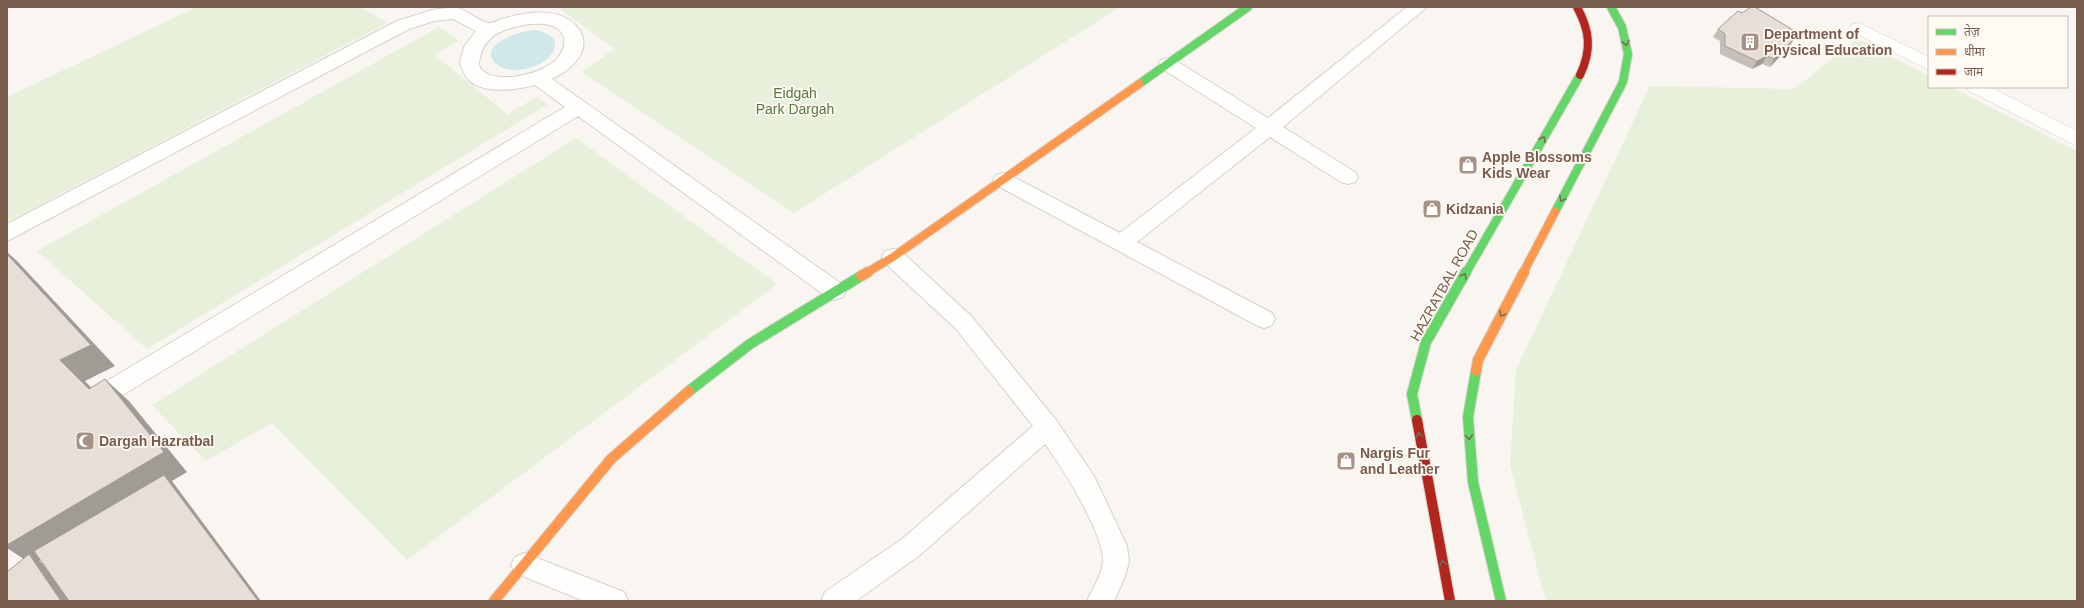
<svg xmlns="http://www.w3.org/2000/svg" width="2084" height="608" font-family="Helvetica,'Noto Sans Devanagari',sans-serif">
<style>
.green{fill:#e7f0db}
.water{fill:#d0e8ea}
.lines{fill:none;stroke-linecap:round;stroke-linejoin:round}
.lane-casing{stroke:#d7d1cb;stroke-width:1}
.street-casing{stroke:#d7d1cb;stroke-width:2}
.fast-far1-casing{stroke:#d9d2cb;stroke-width:10}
.fast-casing{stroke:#d9d2cb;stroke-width:12}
.slow-far1-casing{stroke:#d9d2cb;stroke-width:10}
.slow-casing{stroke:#d9d2cb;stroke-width:12}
.jam-far1-casing{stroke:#d9d2cb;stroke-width:10}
.jam-casing{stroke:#d9d2cb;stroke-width:12}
.lane{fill:#fefefd;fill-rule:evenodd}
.street{fill:#fefefd;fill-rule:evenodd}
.fast-far1{stroke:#63d668;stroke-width:8}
.fast{stroke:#63d668;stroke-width:10}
.slow-far1{stroke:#ff974d;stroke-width:8}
.slow{stroke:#ff974d;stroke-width:10}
.jam-far1{stroke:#b3261e;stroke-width:8}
.jam{stroke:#b3261e;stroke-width:10}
.wall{fill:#c6bfb9}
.shaded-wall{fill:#a19b96}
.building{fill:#e6ded7;stroke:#a19b96}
.oneway{stroke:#776e51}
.labels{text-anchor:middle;stroke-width:3.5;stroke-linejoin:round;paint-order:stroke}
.poi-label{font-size:14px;font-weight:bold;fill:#7a5c4d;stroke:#fffaf3;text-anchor:start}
.park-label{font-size:14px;fill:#537a41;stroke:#fffaf3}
.street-label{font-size:14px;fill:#7a5c4d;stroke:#fffaf3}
</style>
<rect width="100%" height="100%" fill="#f9f5f0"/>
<path class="green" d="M 197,7 L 361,7 L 387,23 L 11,220 L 7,218 L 7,97 Z
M 557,7 L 1120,7 L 794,213 L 581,72 L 615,49 Z
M 439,27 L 459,40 L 435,55 L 507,114 L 537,97 L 548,104 L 147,349 L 37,251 Z
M 1857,39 L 1929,76 L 1929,87 L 1951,87 L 2077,151 L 2077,601 L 1546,601 L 1510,465 L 1516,370 L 1650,86 L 1794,89 Z
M 576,138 L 777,284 L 407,560 L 272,423 L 206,461 L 152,405 Z"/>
<path class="water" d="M 533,30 C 544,31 561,37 553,52 C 544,68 509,77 495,63 C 477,44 521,31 533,30 Z"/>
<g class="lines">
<defs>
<path id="lane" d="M 1859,23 L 1929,57 L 1929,70 L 1853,32 L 1850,28 L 1853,24 Z
M 1966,87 L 1990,87 L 2077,131 L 2077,146 L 1969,91 Z"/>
<path id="street" d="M 455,7 C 467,10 477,20 488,23 C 492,24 501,19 506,18 C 530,11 569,6 582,35 C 585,42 583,50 580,56 C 573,67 563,73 552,79 L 843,285 L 846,291 L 843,297 L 835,300 L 827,297 L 578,116 L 118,398 L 110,401 L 102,398 L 98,391 L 102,384 L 565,107 L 535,85 C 516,90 481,95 467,78 C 464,74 462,68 460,63 L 464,47 L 476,31 L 453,19 L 434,21 L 409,29 L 7,241 L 7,224 L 397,21 L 432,10 ZM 531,24 C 537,24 543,23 549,25 C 571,30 567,53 552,63 C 540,72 526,75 512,77 C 503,77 491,78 483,71 C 479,68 478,63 480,58 C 485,33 508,27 531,24 Z
M 1407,7 L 1427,7 L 1283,127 L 1355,172 L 1358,177 L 1355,182 L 1348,184 L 1341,182 L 1270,137 L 1137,242 L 1272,313 L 1275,319 L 1272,325 L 1264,328 L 1256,325 L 996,185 L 993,180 L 996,175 L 1003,173 L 1010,175 L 1120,233 L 1256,128 L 1161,68 L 1159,64 L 1161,60 L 1168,58 L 1175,60 L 1268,118 Z
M 893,249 L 901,251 L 972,317 L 1056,420 L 1094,476 L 1127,546 L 1129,562 L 1124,579 L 1114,601 L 1087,601 C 1092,589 1102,575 1103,561 C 1104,534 1062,467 1045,444 L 920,555 L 856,601 L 821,601 L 825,592 L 902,539 L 1033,426 L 956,329 L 885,263 L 882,257 L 885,251 Z
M 524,553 L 624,592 L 628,601 L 584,601 L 515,573 L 511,565 L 515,557 Z"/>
<path id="fast-far1" d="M 1139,84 L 1248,7
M 1555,212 L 1623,82 L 1628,54 L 1622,27 L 1611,7
M 1466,273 L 1580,75"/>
<path id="fast" d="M 1476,371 L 1468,417 L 1473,482 L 1501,601
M 689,391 L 750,344 L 861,276
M 1417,420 L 1412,394 L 1426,342 L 1466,272"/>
<path id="slow-far1" d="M 866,273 L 893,257 L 1139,84
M 1523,273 L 1555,212"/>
<path id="slow" d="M 861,276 L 868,272
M 1476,371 L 1478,360 L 1524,272
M 494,601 L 611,459 L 689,391"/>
<path id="jam-far1" d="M 1577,7 C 1590,31 1592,50 1580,75"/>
<path id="jam" d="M 1417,420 L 1450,601"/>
</defs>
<use href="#lane" class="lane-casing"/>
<use href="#street" class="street-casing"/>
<use href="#fast-far1" class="fast-far1-casing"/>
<use href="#fast" class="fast-casing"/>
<use href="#slow-far1" class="slow-far1-casing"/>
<use href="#slow" class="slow-casing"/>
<use href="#jam-far1" class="jam-far1-casing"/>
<use href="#jam" class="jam-casing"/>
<use href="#lane" class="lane"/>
<use href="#street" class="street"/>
<use href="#fast-far1" class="fast-far1"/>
<use href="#fast" class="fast"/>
<use href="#slow-far1" class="slow-far1"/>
<use href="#slow" class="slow"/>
<use href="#jam-far1" class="jam-far1"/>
<use href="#jam" class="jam"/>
</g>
<path class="wall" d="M 1742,13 L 1793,30 L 1789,37 L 1789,47 L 1770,67 L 1762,64 L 1752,69 L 1720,54 L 1720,41 L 1713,37 L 1718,29 Z"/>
<path class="shaded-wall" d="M 1793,30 L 1788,38 L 1784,35 Z
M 1794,39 L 1789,47 L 1770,67 L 1774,59 Z
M 1767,56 L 1762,64 L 1752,69 L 1757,61 Z
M 7,252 L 17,261 L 115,366 L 85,381 L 113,410 L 89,389 L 60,360 L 7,254 Z
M 105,379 L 129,401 L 187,472 L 172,481 L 261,601 L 258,601 L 169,483 L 39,561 L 53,570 L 75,601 L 61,601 L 33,565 L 7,548 L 7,545 Z"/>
<path class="building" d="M 1751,7 L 1755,7 L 1793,30 L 1784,35 L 1794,39 L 1774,59 L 1767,56 L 1757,61 L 1725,46 L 1725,34 L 1718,29 L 1738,11 L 1742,13 Z
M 7,254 L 91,345 L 60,360 L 89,389 L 105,379 L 164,452 L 7,545 Z
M 164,475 L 258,601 L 69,601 L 34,551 Z
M 29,554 L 61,601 L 7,601 L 7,572 Z"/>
<defs><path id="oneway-chevron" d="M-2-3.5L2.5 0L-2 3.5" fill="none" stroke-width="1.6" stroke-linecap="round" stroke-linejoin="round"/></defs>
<g class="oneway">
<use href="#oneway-chevron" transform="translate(1626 43) rotate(77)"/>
<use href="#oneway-chevron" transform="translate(1543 139) rotate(-60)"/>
<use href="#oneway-chevron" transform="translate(1562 199) rotate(118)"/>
<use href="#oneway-chevron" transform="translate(1464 276) rotate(-60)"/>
<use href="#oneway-chevron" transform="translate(1502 314) rotate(118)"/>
<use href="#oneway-chevron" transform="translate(1419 435) rotate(-100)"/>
<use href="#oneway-chevron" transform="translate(1469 437) rotate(85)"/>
<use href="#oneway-chevron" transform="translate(1443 563) rotate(-101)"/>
</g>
<defs>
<symbol id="building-square" viewBox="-11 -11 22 22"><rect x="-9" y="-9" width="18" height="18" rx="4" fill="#a69286" stroke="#fffaf3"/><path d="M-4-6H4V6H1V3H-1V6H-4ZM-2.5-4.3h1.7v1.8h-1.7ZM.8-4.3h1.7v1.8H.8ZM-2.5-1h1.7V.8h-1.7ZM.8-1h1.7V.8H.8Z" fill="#fff"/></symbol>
<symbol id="shop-square" viewBox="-11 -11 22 22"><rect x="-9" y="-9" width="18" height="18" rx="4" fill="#a69286" stroke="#fffaf3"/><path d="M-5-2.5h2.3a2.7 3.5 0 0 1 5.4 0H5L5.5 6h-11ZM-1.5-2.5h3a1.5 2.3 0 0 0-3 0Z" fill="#fff"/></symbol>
<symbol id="mosque-square" viewBox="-11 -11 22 22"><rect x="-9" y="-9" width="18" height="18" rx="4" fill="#a69286" stroke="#fffaf3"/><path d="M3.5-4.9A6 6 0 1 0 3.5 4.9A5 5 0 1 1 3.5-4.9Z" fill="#fff"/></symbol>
</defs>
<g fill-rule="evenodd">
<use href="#building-square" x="1739" y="31" width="22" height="22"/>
<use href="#shop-square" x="1457" y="154" width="22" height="22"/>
<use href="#shop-square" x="1421" y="198" width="22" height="22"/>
<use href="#mosque-square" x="74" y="430" width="22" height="22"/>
<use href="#shop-square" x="1335" y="450" width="22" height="22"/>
</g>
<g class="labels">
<g class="poi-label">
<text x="1764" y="39">Department of<tspan x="1764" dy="16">Physical Education</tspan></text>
<text x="1482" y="162">Apple Blossoms<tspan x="1482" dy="16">Kids Wear</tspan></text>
<text x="1446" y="214">Kidzania</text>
<text x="99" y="446">Dargah Hazratbal</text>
<text x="1360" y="458">Nargis Fur<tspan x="1360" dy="16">and Leather</tspan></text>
</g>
<g class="park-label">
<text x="795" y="98">Eidgah<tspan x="795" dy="16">Park Dargah</tspan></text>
</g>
<g class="street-label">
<text transform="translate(1444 285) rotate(-61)" y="5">HAZRATBAL ROAD</text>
</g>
</g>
<rect width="2084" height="608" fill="none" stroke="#7a5c4d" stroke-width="16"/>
<rect x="1928" y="16" width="140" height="72" fill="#fffaf3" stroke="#cabbb1"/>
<rect x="1936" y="29" width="20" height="6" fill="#63d668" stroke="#cabbb1"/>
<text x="1964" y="36" font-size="12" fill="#7a5c4d">तेज़</text>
<rect x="1936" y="49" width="20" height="6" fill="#ff974d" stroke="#cabbb1"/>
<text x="1964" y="56" font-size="12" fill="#7a5c4d">धीमा</text>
<rect x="1936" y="69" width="20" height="6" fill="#b3261e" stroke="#cabbb1"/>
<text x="1964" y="76" font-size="12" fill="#7a5c4d">जाम</text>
</svg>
